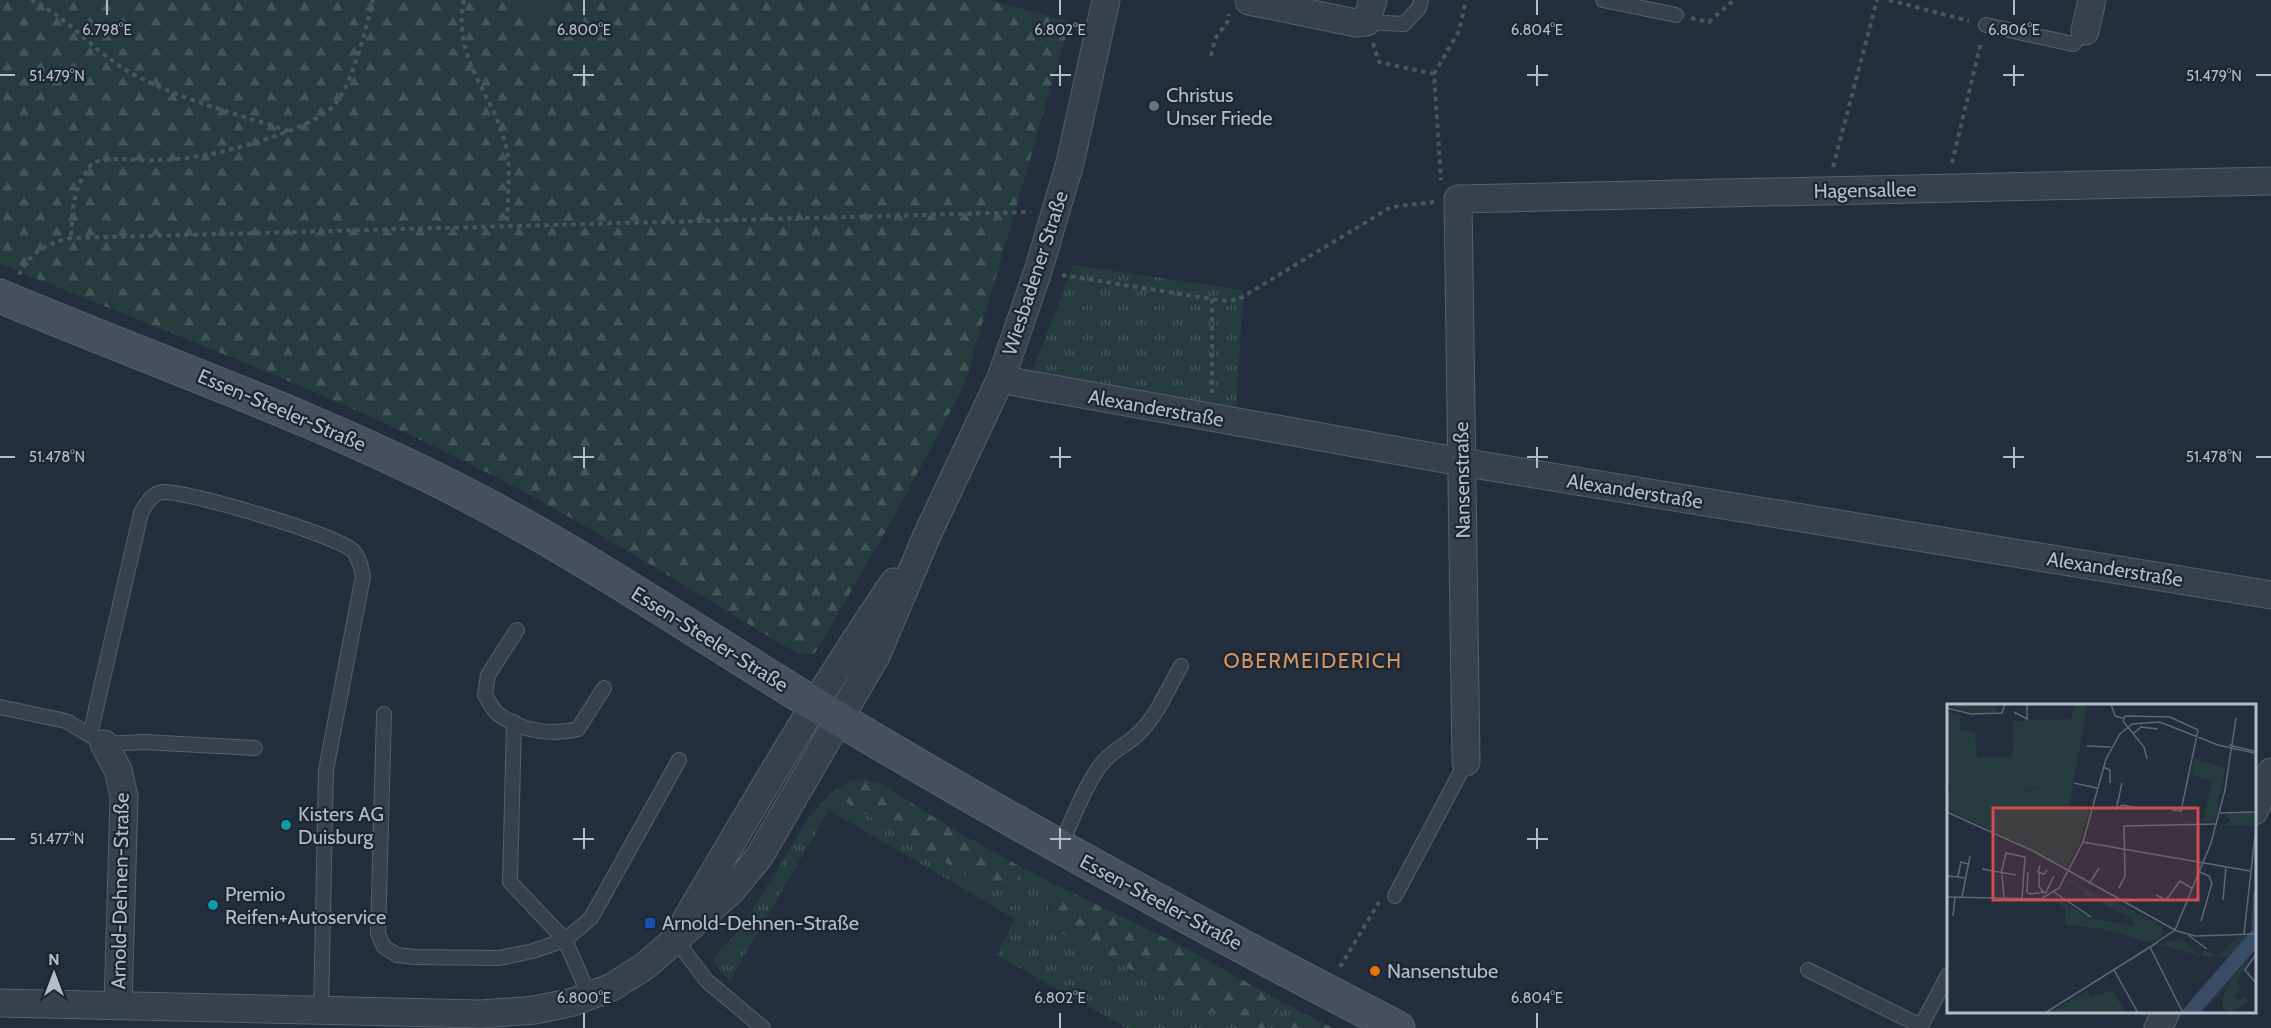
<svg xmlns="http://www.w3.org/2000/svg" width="2271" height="1028" font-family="Cabin,sans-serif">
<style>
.grass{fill:url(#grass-tufts)}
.forest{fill:url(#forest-firs)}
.pitch{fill:#263c3f}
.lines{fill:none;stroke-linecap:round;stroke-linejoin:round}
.service-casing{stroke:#565f6c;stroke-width:16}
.minor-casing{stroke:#565f6c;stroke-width:29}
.secondary-casing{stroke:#565f6c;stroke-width:35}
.path{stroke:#44595c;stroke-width:4;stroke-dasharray:4.5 4.5;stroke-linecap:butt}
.service{stroke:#38414e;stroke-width:14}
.minor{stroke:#38414e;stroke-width:27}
.secondary{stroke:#465061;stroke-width:33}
.ticks{fill:none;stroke:#b4bcc9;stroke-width:2}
.worship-dot{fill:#6b7280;stroke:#1d2633;stroke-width:2}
.culture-dot{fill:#0f9aa8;stroke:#1d2633;stroke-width:2}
.transit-dot{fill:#1a4fb4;stroke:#1d2633;stroke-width:2}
.food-dot{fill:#e8710a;stroke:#1d2633;stroke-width:2}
.labels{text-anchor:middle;stroke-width:4.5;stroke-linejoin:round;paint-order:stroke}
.poi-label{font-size:20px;fill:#b4bcc9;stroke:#1d2633;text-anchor:start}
.street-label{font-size:20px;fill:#b4bcc9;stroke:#1d2633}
.neighbourhood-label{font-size:21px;letter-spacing:1.5px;fill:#d59563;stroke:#1d2633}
.inset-road{fill:none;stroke:#5e6776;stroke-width:1.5}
.view{fill:#ce4d50;fill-opacity:0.15;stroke:#ce4d50;stroke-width:3}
.inset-edge{fill:none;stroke:#b4bcc9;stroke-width:3}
.ticks-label{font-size:15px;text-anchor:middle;fill:#b4bcc9;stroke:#1d2633;stroke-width:4.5;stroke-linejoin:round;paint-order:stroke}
</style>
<defs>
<pattern id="grass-tufts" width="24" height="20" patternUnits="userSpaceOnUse" patternTransform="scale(1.5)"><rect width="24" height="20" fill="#263c3f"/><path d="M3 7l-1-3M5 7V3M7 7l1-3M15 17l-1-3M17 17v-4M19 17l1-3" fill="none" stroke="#435659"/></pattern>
<pattern id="forest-firs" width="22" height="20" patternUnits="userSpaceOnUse" patternTransform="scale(1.5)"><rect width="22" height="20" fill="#263c3f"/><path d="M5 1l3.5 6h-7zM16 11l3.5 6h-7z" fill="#435659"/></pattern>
</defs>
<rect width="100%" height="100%" fill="#242f3e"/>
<path class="grass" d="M 1073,265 L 1243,290 L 1236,410 L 1032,372 Z
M 831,793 L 991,890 C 1008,888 1015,882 1025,869 L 1054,884 L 1048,909 L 1057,931 L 1242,1028 L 1127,1028 L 997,955 L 1015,919 L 829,810 L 730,980 L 720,971 L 713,958 L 741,928 L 810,816 Z
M 1282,1002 L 1296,1009 L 1291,1028 L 1267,1028 Z"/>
<path class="forest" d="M 0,0 L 989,0 L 1070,22 L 964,386 L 895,515 L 825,636 L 815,653 L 807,655 L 795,652 C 684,586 576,516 460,459 C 311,385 154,327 0,264 Z
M 864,779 L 879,783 L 963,835 L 1025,869 C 1015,882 1008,888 991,890 L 831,793 L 850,781 Z
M 1054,884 L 1184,947 L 1282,1002 L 1267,1028 L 1242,1028 L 1057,931 C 1046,911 1049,904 1054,884 Z
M 1296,1009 L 1333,1028 L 1291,1028 Z"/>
<path class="pitch" d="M 517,0 L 567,0 L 536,24 Z"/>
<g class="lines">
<defs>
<path id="service" d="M 1603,0 L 1676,15
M 1366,22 L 1404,24 L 1419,8 L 1421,0
M 1986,25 L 2073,44 L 2085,31
M 517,630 L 488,675 L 485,695 C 489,701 493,710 498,714 C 521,731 552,736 578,729 L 604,688
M 0,707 L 66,721 L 104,744 L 144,742 L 255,748
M 384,714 L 378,934 L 384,947 L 397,955 L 415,957 L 499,958 L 533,951 L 565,940 L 510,882 L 514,722
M 90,735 L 141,513 C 146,504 152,493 163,492 C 185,490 340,536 353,551 C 359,557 361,568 363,576 L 326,770 L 321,1011
M 1060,847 C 1071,823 1087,780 1104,761 C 1114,749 1129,744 1140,732 C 1158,714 1168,688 1181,666
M 1395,896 L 1466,762
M 675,939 L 707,981 L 763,1028
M 1808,970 L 1921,1026 L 1948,975
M 589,995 L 565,940 L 591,918 L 679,760"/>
<path id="minor" d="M 1249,1 L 1356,23 L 1366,22 L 1373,0
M 2085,31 L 2092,0
M 1001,378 L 1020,383 L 1461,462 L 2271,595
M 104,744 L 118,770 L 124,796 L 118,1006
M 1466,762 L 1458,199 L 2271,181
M 2254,811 L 2271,772
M 686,920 C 753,806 819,692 894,582
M 0,1003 L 481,1014 L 535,1010 L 573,1002 L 612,987 L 645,966 L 731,891 L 759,857 L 876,656 L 928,533 L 1001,378 L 1038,271 L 1070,163 L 1106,0
M 2158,1028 L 2166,1012"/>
<path id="secondary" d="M 0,296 C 156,362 317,417 467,495 C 587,557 699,634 814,704 C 1005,819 1200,926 1398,1028"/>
</defs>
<use href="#service" class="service-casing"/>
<use href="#minor" class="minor-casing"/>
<use href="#secondary" class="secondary-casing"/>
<path class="path" d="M 31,0 C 68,17 92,50 126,70 C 176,99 234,113 289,131 C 246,147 204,159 158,160 C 133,161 118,156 93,162 C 72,190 73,204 71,238
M 464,0 C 451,61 497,96 507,152 C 511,173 507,203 507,225
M 1889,0 L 1969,21
M 1691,18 L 1709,22 L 1734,0
M 1373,43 L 1379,62 L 1434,74 L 1441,180
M 1211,56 L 1215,39 L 1228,21 L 1229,14
M 1434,74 L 1459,31 L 1466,0
M 289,131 C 305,124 326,116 337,102 C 354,78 366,29 373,0
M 1952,163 L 1981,42
M 1833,167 L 1877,0
M 19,275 C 30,252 47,243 71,238 L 1031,212
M 1062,275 L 1212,299 L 1226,301 L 1239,299 L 1391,207 L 1434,202
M 1212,299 L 1212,393
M 1340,967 L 1379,902"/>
<use href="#service" class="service"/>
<use href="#minor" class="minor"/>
<use href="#secondary" class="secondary"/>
</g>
<path class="ticks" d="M 107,0 L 107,15M 584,0 L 584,15M 1060,0 L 1060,15M 1537,0 L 1537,15M 2014,0 L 2014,15M 584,65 L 584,86M 1060,65 L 1060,86M 1537,65 L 1537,86M 2014,65 L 2014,86M 0,75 L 15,75M 573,75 L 594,75M 1050,75 L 1071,75M 1527,75 L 1548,75M 2003,75 L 2024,75M 2256,75 L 2271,75M 584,447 L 584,468M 1060,447 L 1060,468M 1537,447 L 1537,468M 2014,447 L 2014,468M 0,457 L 15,457M 573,457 L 594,457M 1050,457 L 1071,457M 1527,457 L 1548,457M 2003,457 L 2024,457M 2256,457 L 2271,457M 584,828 L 584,849M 1060,828 L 1060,849M 1537,828 L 1537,849M 0,839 L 15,839M 573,839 L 594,839M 1050,839 L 1071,839M 1527,839 L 1548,839M 584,1013 L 584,1028M 1060,1013 L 1060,1028M 1537,1013 L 1537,1028"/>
<circle class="worship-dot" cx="1154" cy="106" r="6"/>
<g class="culture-dot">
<circle cx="286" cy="825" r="6"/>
<circle cx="213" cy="905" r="6"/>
</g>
<rect class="transit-dot" x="644" y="917" width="12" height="12" rx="3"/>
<circle class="food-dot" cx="1375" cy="971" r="6"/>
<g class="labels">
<g class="poi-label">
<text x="1166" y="102">Christus<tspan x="1166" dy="23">Unser Friede</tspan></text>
<text x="298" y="821">Kisters AG<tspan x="298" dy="23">Duisburg</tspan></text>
<text x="225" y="901">Premio<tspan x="225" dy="23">Reifen+Autoservice</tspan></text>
<text x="662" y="930">Arnold-Dehnen-Straße</text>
<text x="1387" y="978">Nansenstube</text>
</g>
<g class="street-label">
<text transform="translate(1865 190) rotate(-1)" y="7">Hagensallee</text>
<text transform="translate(1035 273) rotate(-72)" y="7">Wiesbadener Straße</text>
<text transform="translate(1156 408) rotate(10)" y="7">Alexanderstraße</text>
<text transform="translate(282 410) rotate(23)" y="7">Essen-Steeler-Straße</text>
<text transform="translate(1462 480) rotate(-91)" y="7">Nansenstraße</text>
<text transform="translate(1635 491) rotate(9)" y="7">Alexanderstraße</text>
<text transform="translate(2115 569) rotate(9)" y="7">Alexanderstraße</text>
<text transform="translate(710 639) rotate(32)" y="7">Essen-Steeler-Straße</text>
<text transform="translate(120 891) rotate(-89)" y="7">Arnold-Dehnen-Straße</text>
<text transform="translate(1161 902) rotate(28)" y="7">Essen-Steeler-Straße</text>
</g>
<g class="neighbourhood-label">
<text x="1313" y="668">OBERMEIDERICH</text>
</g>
</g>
<g transform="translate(1947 704)">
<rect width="309" height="309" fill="#242f3e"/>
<path d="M 121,175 L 159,197 L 163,195 L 166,201 L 189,216 L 136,190 L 137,186 L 121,177 L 112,192 Z" fill="#263c3f"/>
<path d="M 0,0 L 48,1 L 49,8 L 24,9 ZM 96,82 L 125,87 L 123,100 L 142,106 L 133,139 L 119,163 L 0,105 L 0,89 L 4,86 L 56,94 ZM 309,109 L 306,122 L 272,121 L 283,119 L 283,113 L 278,115 L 280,110 ZM 110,195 L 147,215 L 186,222 L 187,214 L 166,201 L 163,195 L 215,222 L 215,232 L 204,239 L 157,225 L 118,221 L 118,205 ZM 292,232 L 300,232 L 283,252 L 263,253 L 249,251 L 211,240 L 235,236 L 254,252 L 257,246 L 271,252 ZM 302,255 L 296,268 L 291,270 L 294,270 L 290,279 L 293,286 L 288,293 L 292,296 L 297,292 L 301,297 L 283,309 L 276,304 L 276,292 L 285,278 L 254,309 Z" fill="#263c3f"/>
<path d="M 140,286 L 144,292 L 165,287 L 179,309 L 107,307 Z" fill="#263c3f"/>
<path d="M 128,0 L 140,2 L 125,87 L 92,82 L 56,94 L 34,94 L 4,86 L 0,71 L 24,37 L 0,26 L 0,7 L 14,10 L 12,25 L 28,29 L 30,54 L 65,53 L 67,17 L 124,15 ZM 248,55 L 278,64 L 268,118 L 256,118 L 265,76 L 245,71 Z" fill="#263c3f"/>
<path d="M 0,26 L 24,37 L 26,47 L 19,65 L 13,70 L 3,66 L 0,71 Z" fill="#263c3f"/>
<path d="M 309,186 L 309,245 L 253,309 L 233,309 L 305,226 L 306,188 Z" fill="#394c67"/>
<path class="inset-road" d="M 164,0 L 168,12 L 176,14M 0,4 L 24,10 L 55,9 L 58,0M 67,8 L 80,15 L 80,0M 186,30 L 194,23 L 211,25M 282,41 L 307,47M 140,42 L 164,43M 200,55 L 197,43 L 176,17 L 178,12 L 223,13 L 251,26 L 234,107 L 225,106M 156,63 L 163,66 L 163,79M 127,79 L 150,84M 169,106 L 175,101 L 197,105M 169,106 L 175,79M 0,108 L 88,148 L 228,226M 273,109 L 309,108M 136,138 L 303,167M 93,161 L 91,168 L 97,170 L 100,166M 35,165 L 69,171M 81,168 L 80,188 L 83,190 L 97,188 L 92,183 L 92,169M 253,168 L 262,172 L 265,179 L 254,217M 54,170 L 59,149 L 78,153 L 75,195M 55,171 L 57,194M 11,172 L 14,158 L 21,160M 0,176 L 2,172 L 18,174M 142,180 L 152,164M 172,184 L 178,172 L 177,122 L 270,120M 107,188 L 144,213M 98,190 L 107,172M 209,191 L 219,196 L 233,177 L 246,185M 0,193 L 94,195 L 112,184 L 136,138 L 159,55 L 173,30 L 185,20 L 213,18 L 271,41 L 307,49M 15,193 L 23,152M 276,196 L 279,163M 6,212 L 8,193M 227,226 L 248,232 L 309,230M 297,230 L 309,123M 241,231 L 260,245M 210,238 L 228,226 L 264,139 L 278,86 L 289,14M 203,243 L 236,309M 309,250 L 298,266 L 309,279M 167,266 L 191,309M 98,309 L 211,238"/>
<path class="view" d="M 46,104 L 251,104 L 251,196 L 46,196 Z"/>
<rect width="309" height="309" class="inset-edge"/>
</g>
<g class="ticks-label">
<text x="107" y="35">6.798°E</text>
<text x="584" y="35">6.800°E</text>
<text x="1060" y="35">6.802°E</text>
<text x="1537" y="35">6.804°E</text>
<text x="2014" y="35">6.806°E</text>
<text x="57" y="81">51.479°N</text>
<text x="2214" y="81">51.479°N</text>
<text x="57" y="462">51.478°N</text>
<text x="2214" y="462">51.478°N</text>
<text x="57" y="844">51.477°N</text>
<text x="584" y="1003">6.800°E</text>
<text x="1060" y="1003">6.802°E</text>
<text x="1537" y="1003">6.804°E</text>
</g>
<g transform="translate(54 974)" stroke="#1d2633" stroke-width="4.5" paint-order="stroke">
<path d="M0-4.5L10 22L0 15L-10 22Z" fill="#b4bcc9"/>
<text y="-9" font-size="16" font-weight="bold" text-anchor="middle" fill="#b4bcc9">N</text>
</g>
</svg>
